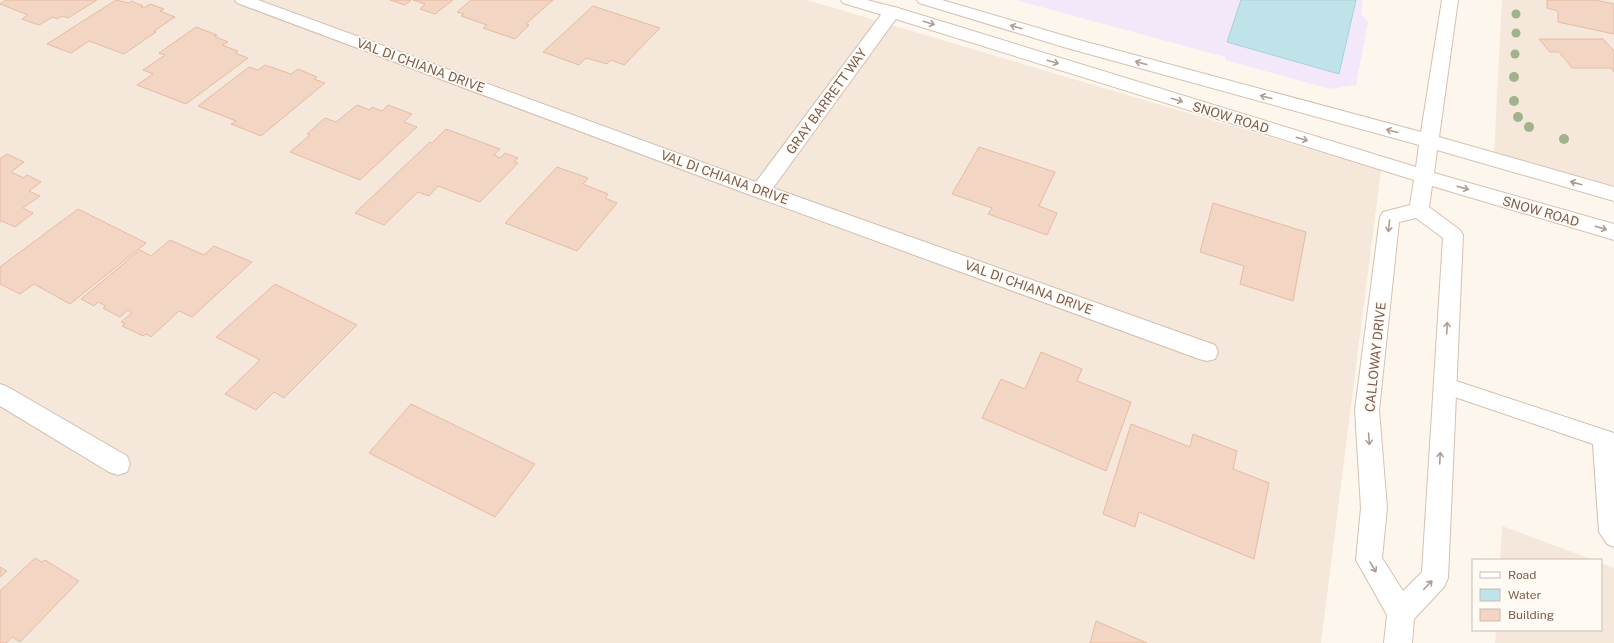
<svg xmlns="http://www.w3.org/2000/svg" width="1614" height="643" font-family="'Public Sans',sans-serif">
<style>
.residential{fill:#f5e8da}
.education{fill:#f3e8fa}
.water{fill:#bfe3e8;stroke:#a5d3da}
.building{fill:#f3d5c3;stroke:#e6bba3}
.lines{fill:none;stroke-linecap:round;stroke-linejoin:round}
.lane-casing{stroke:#d1beb0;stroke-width:2}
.street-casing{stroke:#d1beb0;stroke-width:2}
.secondary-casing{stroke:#d6c0b0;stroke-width:2}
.lane{fill:#fff;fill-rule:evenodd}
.street{fill:#fff;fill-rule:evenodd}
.secondary{fill:#fff;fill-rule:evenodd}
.tree{fill:#a0b28e}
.oneway{stroke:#af9d94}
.labels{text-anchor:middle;stroke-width:3.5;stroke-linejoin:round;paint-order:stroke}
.street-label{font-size:13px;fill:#7a5c4d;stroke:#fffaf3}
</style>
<rect width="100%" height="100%" fill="#fdf6ec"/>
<path class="residential" d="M 0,0 L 807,0 L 1381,170 L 1321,643 L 0,643 Z
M 1502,0 L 1614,0 L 1614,186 L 1494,154 Z
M 1502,526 L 1594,560 L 1500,560 Z
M 1601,563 L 1614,568 L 1614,643 L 1495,643 L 1496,630 L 1601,630 Z"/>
<path class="education" d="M 1015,0 L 1363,0 L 1361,14 L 1368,22 L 1356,85 L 1330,89 L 1225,60 L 1225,57 Z"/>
<path class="water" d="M 1241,0 L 1356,0 L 1339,74 L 1227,42 Z"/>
<path class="building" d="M 6,0 L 97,0 L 68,18 L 62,16 L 57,19 L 53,17 L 39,25 L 22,19 L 28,15 L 0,4 Z
M 116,0 L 129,3 L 131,1 L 143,6 L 141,7 L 144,8 L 150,4 L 164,9 L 160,11 L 175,17 L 154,31 L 156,32 L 124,54 L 89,41 L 71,53 L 47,44 Z
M 390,0 L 411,0 L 405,5 Z
M 413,0 L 453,0 L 435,14 L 420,9 L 425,4 Z
M 471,0 L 553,0 L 526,24 L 529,25 L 515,39 L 483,28 L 487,25 L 461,16 L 464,14 L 457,12 Z
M 1547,0 L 1595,0 L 1614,4 L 1614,34 L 1558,22 L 1558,11 L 1547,8 Z
M 593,6 L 660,28 L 624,65 L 611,60 L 607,64 L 586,58 L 579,65 L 543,52 Z
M 196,27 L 217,35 L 214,36 L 228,42 L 222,45 L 238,51 L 235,53 L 248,58 L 186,104 L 137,85 L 153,74 L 143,70 L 165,55 L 159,53 Z
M 1539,39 L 1603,39 L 1614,51 L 1614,72 L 1611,68 L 1572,68 L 1559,52 L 1550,52 Z
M 265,65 L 291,74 L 298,69 L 317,77 L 314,79 L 325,83 L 261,136 L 231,124 L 236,121 L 198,106 L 249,67 L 258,70 Z
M 357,105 L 370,110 L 372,107 L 382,111 L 388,105 L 412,114 L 404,122 L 417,127 L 360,180 L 290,152 L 310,135 L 307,134 L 325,118 L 336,122 Z
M 446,129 L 500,149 L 494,155 L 500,158 L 505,153 L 518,158 L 514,162 L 518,163 L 480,202 L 438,186 L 429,196 L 418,192 L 384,225 L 355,213 L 430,142 L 432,143 Z
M 979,147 L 1055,172 L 1039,206 L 1057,213 L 1047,235 L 988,214 L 992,208 L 952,194 Z
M 7,154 L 24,162 L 11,172 L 24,178 L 27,175 L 41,182 L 29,191 L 40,196 L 23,208 L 33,213 L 15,227 L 2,221 L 0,222 L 0,159 Z
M 557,167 L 588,178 L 583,184 L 608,194 L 605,198 L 617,203 L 577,251 L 505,223 Z
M 1213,203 L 1306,232 L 1293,301 L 1240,284 L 1244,266 L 1200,252 Z
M 78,209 L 146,243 L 70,304 L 34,284 L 20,294 L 0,284 L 0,267 Z
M 170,240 L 204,255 L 214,246 L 252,262 L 192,317 L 179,311 L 151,337 L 146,334 L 143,336 L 122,326 L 125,324 L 121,322 L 132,313 L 128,310 L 120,317 L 103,308 L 106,306 L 98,302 L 94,306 L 81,299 L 140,250 L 151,256 Z
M 275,284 L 357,325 L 284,398 L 274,392 L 256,410 L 225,394 L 260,360 L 216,337 Z
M 1041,352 L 1082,369 L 1077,381 L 1131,402 L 1106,471 L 982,418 L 1001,379 L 1025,389 Z
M 411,404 L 535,464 L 495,517 L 369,453 Z
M 1131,424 L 1190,447 L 1193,434 L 1237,451 L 1233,469 L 1269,483 L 1254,559 L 1139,512 L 1135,527 L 1103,514 Z
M 35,558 L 42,562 L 45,560 L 79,581 L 20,642 L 12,637 L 6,643 L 0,643 L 0,591 Z
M 0,567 L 7,571 L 0,577 Z
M 1096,621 L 1147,643 L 1090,643 Z"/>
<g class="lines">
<defs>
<path id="lane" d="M 1444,377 L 1614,433 L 1614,547 L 1607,544 L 1599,532 L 1593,444 L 1437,391 L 1435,385 L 1437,379 Z"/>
<path id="street" d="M 235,0 L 258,0 L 756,182 L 886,8 L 892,7 L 898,8 L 900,12 L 898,16 L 773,188 L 1215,345 L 1218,352 L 1215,359 L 1207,361 L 1199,359 L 753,196 L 237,3 Z
M 0,384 L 8,387 L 127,456 L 130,464 L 127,472 L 118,475 L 109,472 L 0,406 Z"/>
<path id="secondary" d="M 841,0 L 867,0 L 898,8 L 1416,167 L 1419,145 L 1067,48 L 919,3 L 917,0 L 942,0 L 1079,40 L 1421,132 L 1442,0 L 1458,0 L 1439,137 L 1614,187 L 1614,201 L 1437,150 L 1434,173 L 1614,224 L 1614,240 L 1432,186 L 1429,207 L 1460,230 L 1463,235 L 1448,578 L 1444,587 L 1414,619 L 1412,643 L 1384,643 L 1387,615 L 1356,560 L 1361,508 L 1355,410 L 1380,217 L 1383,212 L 1410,205 L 1414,180 L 886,16 L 843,3 ZM 1416,218 L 1443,238 L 1422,572 L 1403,591 L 1382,558 L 1387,508 L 1379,410 L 1399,222 Z"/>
</defs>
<use href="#lane" class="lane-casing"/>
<use href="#street" class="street-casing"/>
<use href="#secondary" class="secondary-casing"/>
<use href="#lane" class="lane"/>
<use href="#street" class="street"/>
<use href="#secondary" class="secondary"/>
</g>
<g class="tree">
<circle cx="1516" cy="14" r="4.5"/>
<circle cx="1516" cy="33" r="4.5"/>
<circle cx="1515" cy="54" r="4.5"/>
<circle cx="1514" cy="77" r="5"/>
<circle cx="1514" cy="101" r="5"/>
<circle cx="1518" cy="117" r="5"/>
<circle cx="1529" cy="127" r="5"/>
<circle cx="1564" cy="139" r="5"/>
</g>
<defs><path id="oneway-shaft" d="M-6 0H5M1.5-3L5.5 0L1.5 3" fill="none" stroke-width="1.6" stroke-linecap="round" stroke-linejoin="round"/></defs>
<g class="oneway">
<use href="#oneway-shaft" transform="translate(929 23) rotate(17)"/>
<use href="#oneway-shaft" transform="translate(1016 27) rotate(-163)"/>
<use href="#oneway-shaft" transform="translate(1053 62) rotate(17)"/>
<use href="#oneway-shaft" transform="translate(1141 63) rotate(-165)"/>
<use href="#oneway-shaft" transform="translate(1266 97) rotate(-165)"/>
<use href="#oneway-shaft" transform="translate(1177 100) rotate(17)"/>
<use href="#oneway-shaft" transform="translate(1392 131) rotate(-165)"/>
<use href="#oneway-shaft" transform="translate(1302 139) rotate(17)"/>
<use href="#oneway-shaft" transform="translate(1576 183) rotate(-164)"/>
<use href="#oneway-shaft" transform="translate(1463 188) rotate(16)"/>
<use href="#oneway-shaft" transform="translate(1389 226) rotate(96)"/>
<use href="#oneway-shaft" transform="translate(1601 228) rotate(16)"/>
<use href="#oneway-shaft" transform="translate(1447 328) rotate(-87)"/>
<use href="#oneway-shaft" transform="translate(1369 439) rotate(86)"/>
<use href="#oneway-shaft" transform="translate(1440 458) rotate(-87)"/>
<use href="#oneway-shaft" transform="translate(1373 567) rotate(59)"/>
<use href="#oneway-shaft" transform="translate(1428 585) rotate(-46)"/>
</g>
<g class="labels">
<g class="street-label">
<text transform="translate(421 65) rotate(20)" y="5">VAL DI CHIANA DRIVE</text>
<text transform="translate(826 101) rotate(-54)" y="5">GRAY BARRETT WAY</text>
<text transform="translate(1231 117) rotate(17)" y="5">SNOW ROAD</text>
<text transform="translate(725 177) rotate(20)" y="5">VAL DI CHIANA DRIVE</text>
<text transform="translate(1541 211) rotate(16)" y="5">SNOW ROAD</text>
<text transform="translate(1029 287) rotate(20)" y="5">VAL DI CHIANA DRIVE</text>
<text transform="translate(1375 357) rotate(-84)" y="5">CALLOWAY DRIVE</text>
</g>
</g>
<rect x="1472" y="559" width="130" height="72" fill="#fffaf3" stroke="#cabbb1"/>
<rect x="1480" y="572" width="20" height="6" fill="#ffffff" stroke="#cabbb1"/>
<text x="1508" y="579" font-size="12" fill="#7a5c4d">Road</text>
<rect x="1480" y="589" width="20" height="12" fill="#bfe3e8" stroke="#cabbb1"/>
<text x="1508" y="599" font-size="12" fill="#7a5c4d">Water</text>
<rect x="1480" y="609" width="20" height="12" fill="#f3d5c3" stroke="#cabbb1"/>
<text x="1508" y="619" font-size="12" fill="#7a5c4d">Building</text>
</svg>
